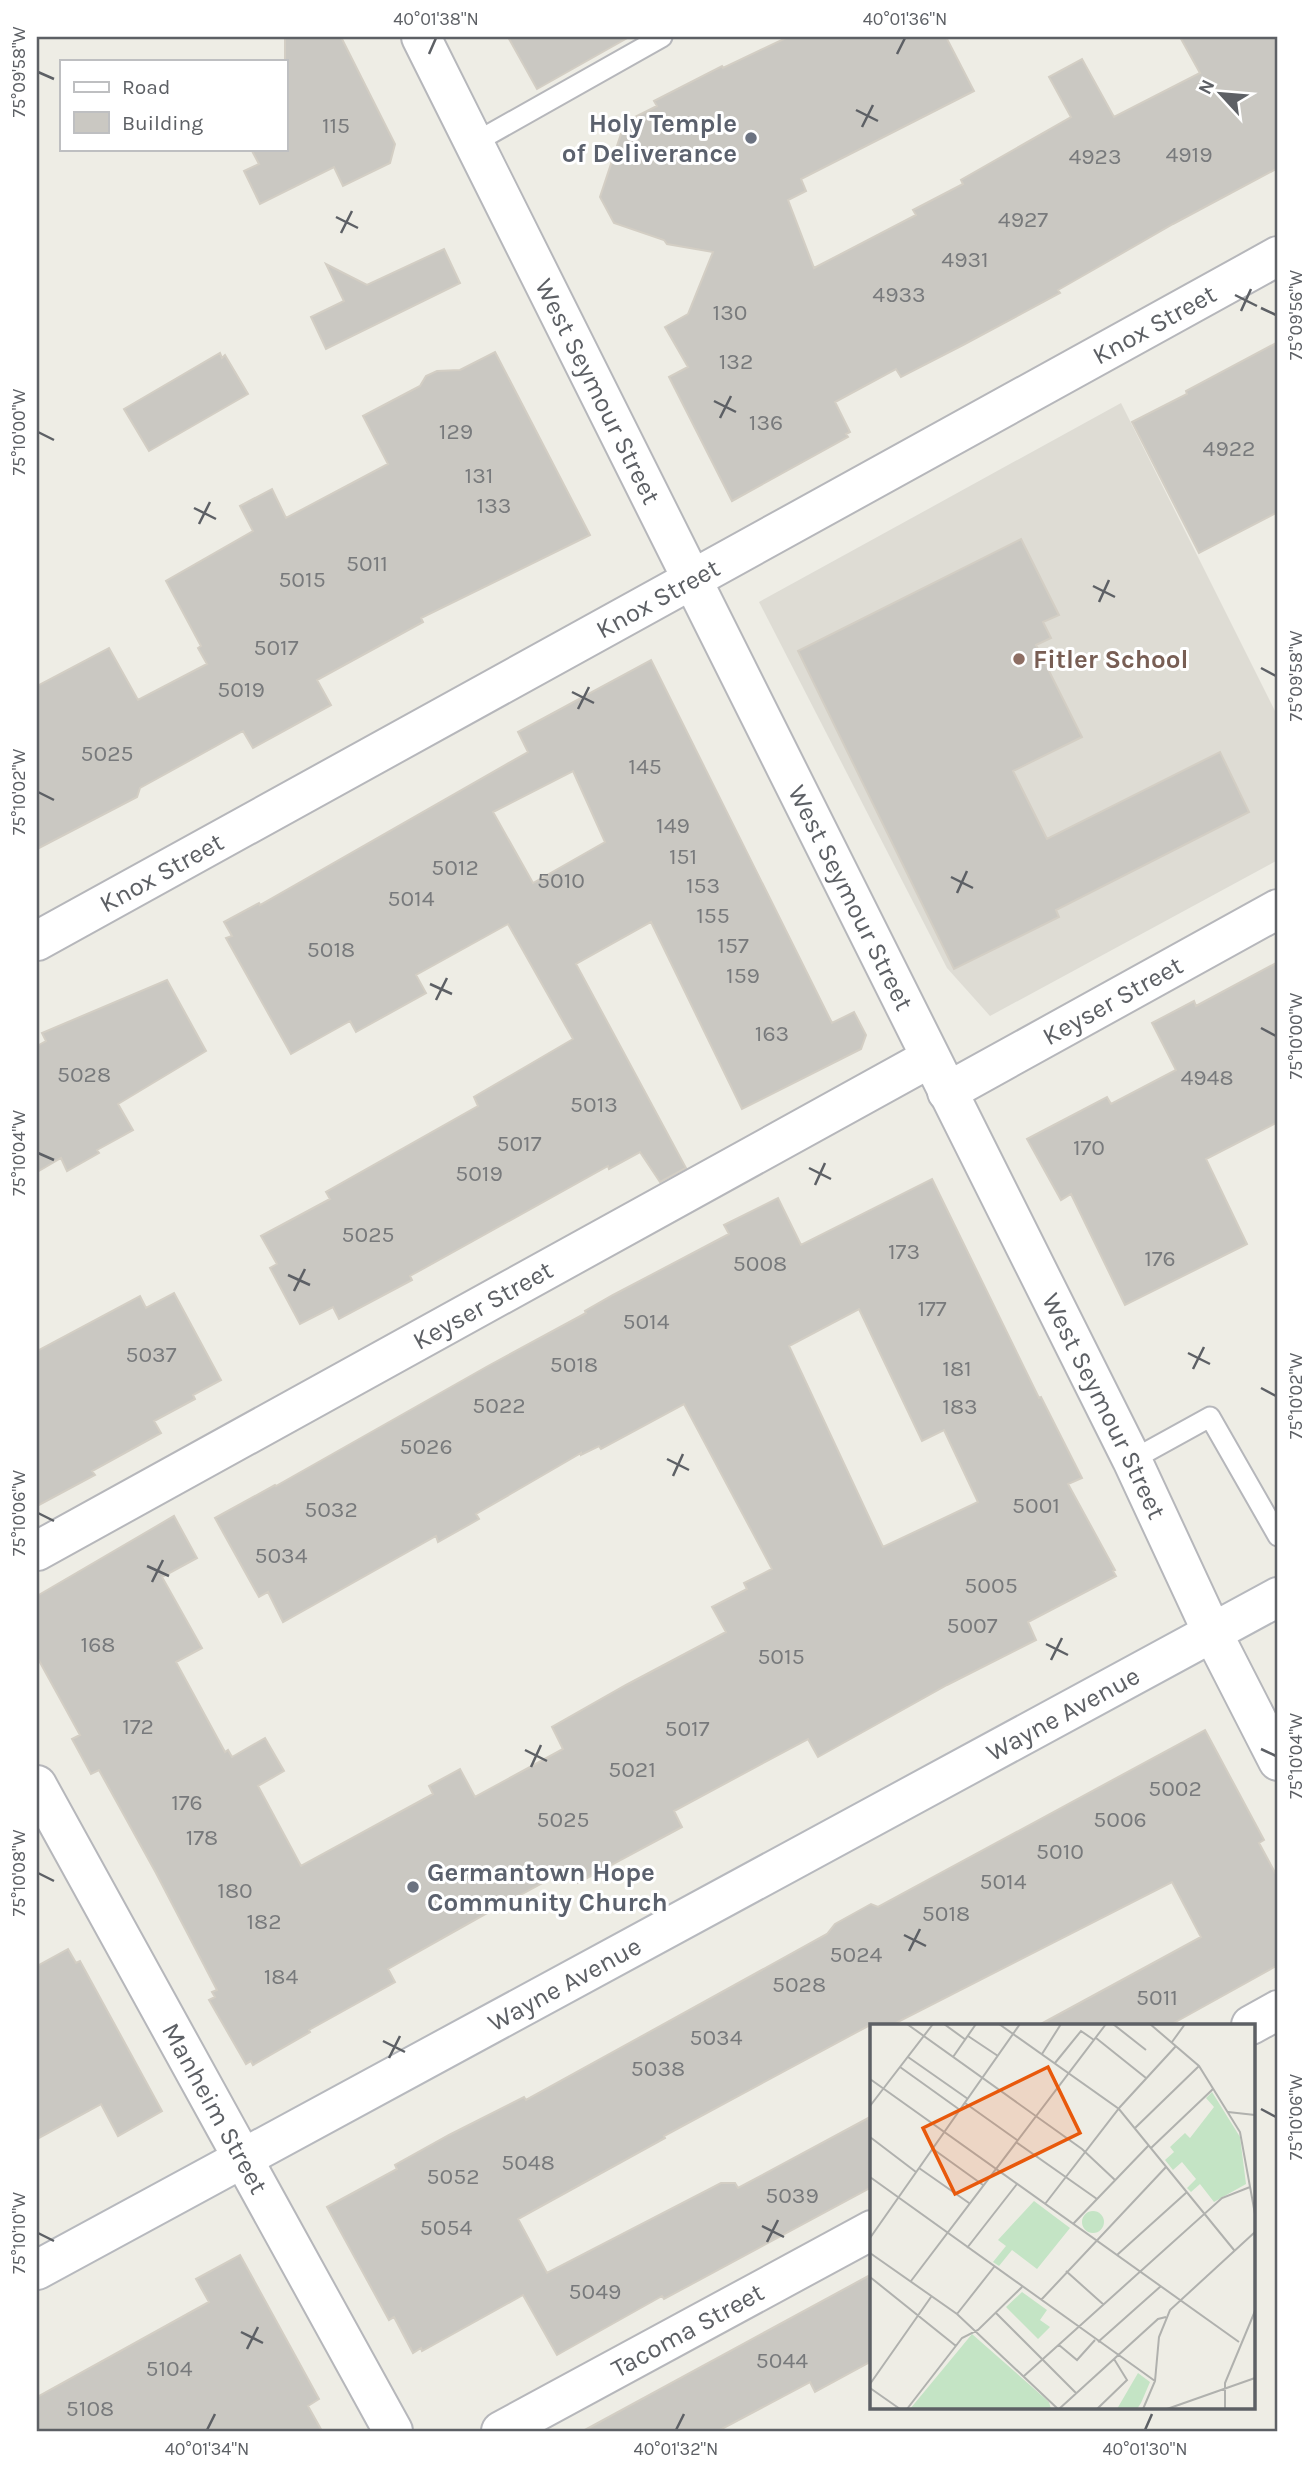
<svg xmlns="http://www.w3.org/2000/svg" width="1315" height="2468" font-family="Karla,sans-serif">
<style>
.education{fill:#dedcd4}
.building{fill:#cac8c2;stroke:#d3cec4;stroke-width:2;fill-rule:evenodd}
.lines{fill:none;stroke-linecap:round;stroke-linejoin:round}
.lane-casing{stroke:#b6b7bb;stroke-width:23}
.street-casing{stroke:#b6b7bb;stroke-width:42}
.secondary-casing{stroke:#b7b9be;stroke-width:42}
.lane{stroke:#fff;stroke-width:19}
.street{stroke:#fff;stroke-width:38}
.secondary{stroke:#fff;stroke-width:38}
.ticks{fill:none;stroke:#5d6065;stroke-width:2.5}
.worship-dot{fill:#6b7280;stroke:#fff;stroke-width:2.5}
.education-dot{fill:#8d6e63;stroke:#fff;stroke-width:2.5}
.labels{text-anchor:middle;stroke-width:6;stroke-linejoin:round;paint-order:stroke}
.number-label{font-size:23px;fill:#787a7c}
.worship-label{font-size:26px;font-weight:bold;fill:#5b616d;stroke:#fff;text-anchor:end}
.street-label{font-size:26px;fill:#5d6065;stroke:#fff}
.education-label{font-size:26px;font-weight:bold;fill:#785e54;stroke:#fff;text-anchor:start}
.inset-road{fill:none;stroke:#b0b1ae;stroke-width:2}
.view{fill:#e8590c;fill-opacity:0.15;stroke:#e8590c;stroke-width:3.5}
.inset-edge{fill:none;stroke:#5d6065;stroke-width:3.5}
.neatline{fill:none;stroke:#5d6065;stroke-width:2.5}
.ticks-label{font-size:18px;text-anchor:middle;fill:#5d6065}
</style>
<rect width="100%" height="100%" fill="#eeede5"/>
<path class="education" d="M 1121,403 L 1278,717 L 1278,860 L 990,1016 L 947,968 L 759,602 Z"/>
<path class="building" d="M 285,37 L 341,37 L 395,144 L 390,163 L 343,186 L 334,167 L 260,204 L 244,171 L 259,164 L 251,149 L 285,149 Z
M 508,37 L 629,37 L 537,89 Z
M 788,37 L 946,37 L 974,91 L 801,179 L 806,191 L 788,200 L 814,268 L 916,215 L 913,210 L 963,184 L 961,180 L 1071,117 L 1049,77 L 1082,59 L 1114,117 L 1200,73 L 1180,37 L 1278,37 L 1278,168 L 1173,224 L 1058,290 L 1060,293 L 963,345 L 901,377 L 896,369 L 835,402 L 850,432 L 846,434 L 848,437 L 732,501 L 669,377 L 688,367 L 665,327 L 688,314 L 713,252 L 667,244 L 664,240 L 614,223 L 600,197 L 625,122 L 657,106 L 654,101 L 722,66 L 723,68 Z
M 444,249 L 460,283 L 326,349 L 311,317 L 344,301 L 326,264 L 367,285 Z
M 1278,342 L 1278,512 L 1199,553 L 1132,422 L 1187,394 L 1186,391 Z
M 495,352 L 590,535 L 421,618 L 423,622 L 317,680 L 331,705 L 253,748 L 243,731 L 140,788 L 137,797 L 37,849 L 37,686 L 109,648 L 138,700 L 207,664 L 198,648 L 201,646 L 166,581 L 253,531 L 240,506 L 272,489 L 286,518 L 388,464 L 363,416 L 420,386 L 426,376 L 437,371 L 460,370 Z
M 220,353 L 222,358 L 225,355 L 248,394 L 149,451 L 124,409 Z
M 1021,539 L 1059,615 L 1043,622 L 1051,638 L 1036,645 L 1082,737 L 1013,771 L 1047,839 L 1220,752 L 1249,812 L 1056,910 L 1059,917 L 954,969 L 798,651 Z
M 651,660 L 832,1023 L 854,1012 L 866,1035 L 861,1049 L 742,1109 L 651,922 L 576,964 L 686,1168 L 660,1182 L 640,1152 L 609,1169 L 608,1166 L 410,1276 L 412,1280 L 339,1319 L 333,1307 L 300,1324 L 270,1268 L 277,1264 L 261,1236 L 330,1199 L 326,1192 L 478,1106 L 474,1097 L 573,1039 L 508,924 L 416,975 L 426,993 L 356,1032 L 350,1021 L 291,1054 L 226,938 L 232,936 L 224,922 L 259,903 L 260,905 L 528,752 L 518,732 ZM 573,771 L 605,842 L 533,883 L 493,812 Z
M 1278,962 L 1278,1122 L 1206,1159 L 1247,1244 L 1125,1305 L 1071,1194 L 1061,1200 L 1027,1139 L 1107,1097 L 1111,1104 L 1176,1070 L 1152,1023 L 1194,1001 L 1196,1006 Z
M 167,980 L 206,1051 L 118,1104 L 133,1130 L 97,1150 L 99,1153 L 67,1171 L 61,1158 L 37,1172 L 37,1046 L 46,1041 L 42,1033 Z
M 932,1179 L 1039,1398 L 1041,1397 L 1082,1478 L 1068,1484 L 1115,1570 L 1113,1571 L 1116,1576 L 1028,1622 L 1036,1640 L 947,1685 L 818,1757 L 808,1739 L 674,1811 L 682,1827 L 578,1883 L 570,1868 L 496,1908 L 388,1969 L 395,1982 L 309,2030 L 310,2032 L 253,2065 L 251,2061 L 246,2064 L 209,2000 L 215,1997 L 212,1992 L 217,1990 L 156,1873 L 99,1770 L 91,1774 L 72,1739 L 80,1735 L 37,1657 L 37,1596 L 174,1516 L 197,1558 L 162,1577 L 202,1648 L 176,1662 L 225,1752 L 228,1750 L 232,1757 L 265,1738 L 284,1771 L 258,1786 L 301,1866 L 433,1794 L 429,1786 L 460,1769 L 475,1797 L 563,1749 L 552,1727 L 626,1685 L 726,1632 L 712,1607 L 747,1589 L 744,1583 L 772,1569 L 684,1404 L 601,1449 L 599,1446 L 581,1455 L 581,1453 L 476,1514 L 479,1519 L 438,1542 L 436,1536 L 283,1622 L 268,1592 L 259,1597 L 215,1518 L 275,1485 L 276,1486 L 488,1366 L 586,1313 L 585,1311 L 613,1295 L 729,1234 L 724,1225 L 778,1198 L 801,1245 ZM 859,1309 L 922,1441 L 944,1430 L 978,1502 L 883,1547 L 789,1346 Z
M 174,1293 L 221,1380 L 193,1395 L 195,1399 L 154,1421 L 161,1433 L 92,1471 L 95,1475 L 37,1506 L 37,1351 L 140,1296 L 146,1308 Z
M 1205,1730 L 1264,1840 L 1259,1843 L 1278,1878 L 1278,1965 L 1170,2025 L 1039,2025 L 1201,1937 L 1172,1882 L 892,2025 L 870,2025 L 664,2136 L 665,2138 L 518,2219 L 547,2273 L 721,2183 L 735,2183 L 738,2188 L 872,2116 L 872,2187 L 664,2299 L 662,2296 L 557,2355 L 523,2295 L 422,2351 L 421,2348 L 413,2353 L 394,2317 L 389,2320 L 327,2207 L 397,2169 L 395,2165 L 449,2135 L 524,2097 L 526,2100 L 827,1934 L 835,1924 L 871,1904 L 878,1907 Z
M 68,1949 L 76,1963 L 80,1961 L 162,2111 L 118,2136 L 101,2104 L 37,2139 L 37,1966 Z
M 240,2255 L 319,2399 L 308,2406 L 322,2431 L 37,2431 L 37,2397 L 209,2302 L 196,2279 Z
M 872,2274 L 872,2361 L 815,2392 L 810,2382 L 718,2431 L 583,2431 Z"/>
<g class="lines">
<defs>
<path id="lane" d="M 474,143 L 662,37
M 1132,1460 L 1210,1417 L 1278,1536"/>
<g id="street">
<path id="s1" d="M 421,37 L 1132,1460 L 1212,1632 L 1278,1761"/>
<path id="s2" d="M 37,941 L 1278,256"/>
<path id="s3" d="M 947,1092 L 1278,909"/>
<path id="s4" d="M 37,1551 L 930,1058"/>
<path id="s5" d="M 37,1785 L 393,2431"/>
<path d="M 1251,2025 L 1278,2010"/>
<path id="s6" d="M 501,2431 L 872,2230"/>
</g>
<g id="secondary">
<path id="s7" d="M 37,2270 L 1278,1597"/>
</g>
</defs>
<use href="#lane" class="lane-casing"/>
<use href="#street" class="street-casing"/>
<use href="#secondary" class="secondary-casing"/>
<use href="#lane" class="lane"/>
<use href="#street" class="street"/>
<use href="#secondary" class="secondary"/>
</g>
<path class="ticks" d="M 429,54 L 436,38M 897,54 L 905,38M 38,72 L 54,79M 856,110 L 878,121M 862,127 L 873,105M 336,217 L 358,228M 341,233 L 352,211M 1235,295 L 1257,306M 1261,308 L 1276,315M 1241,311 L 1251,289M 714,401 L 736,412M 720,418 L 731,396M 38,432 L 54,440M 194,508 L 216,519M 199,524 L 210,502M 1093,586 L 1115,597M 1099,602 L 1109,580M 1261,668 L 1276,676M 572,692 L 594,703M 578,709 L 589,687M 38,792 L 54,800M 951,877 L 973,888M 957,893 L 967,871M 430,984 L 452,994M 436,1000 L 447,978M 1261,1028 L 1276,1036M 38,1153 L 54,1160M 809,1168 L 831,1179M 815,1185 L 825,1163M 288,1275 L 310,1285M 294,1291 L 305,1269M 1188,1353 L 1210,1364M 1193,1369 L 1204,1347M 1261,1388 L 1276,1396M 667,1459 L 689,1470M 673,1476 L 683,1454M 38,1513 L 54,1521M 147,1566 L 169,1576M 152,1582 L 163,1560M 1046,1644 L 1068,1655M 1051,1660 L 1062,1638M 1261,1749 L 1276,1756M 525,1750 L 547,1761M 531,1767 L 541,1745M 38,1873 L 54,1881M 904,1935 L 926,1946M 909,1951 L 920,1929M 383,2041 L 405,2052M 389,2058 L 400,2036M 1261,2109 L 1276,2117M 762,2226 L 784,2237M 38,2233 L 54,2241M 767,2242 L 778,2220M 241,2332 L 263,2343M 247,2349 L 258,2327M 207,2430 L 215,2414M 676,2430 L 684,2414M 1145,2430 L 1152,2414"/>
<g class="worship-dot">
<circle cx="751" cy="138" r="7"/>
<circle cx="413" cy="1887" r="7"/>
</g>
<circle class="education-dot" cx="1019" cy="659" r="7"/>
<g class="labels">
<g class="number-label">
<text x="336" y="133">115</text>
<text x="1189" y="162">4919</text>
<text x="1095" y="164">4923</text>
<text x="1023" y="227">4927</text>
<text x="965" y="267">4931</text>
<text x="899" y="302">4933</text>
<text x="730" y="320">130</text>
<text x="736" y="369">132</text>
<text x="766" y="430">136</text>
<text x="456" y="439">129</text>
<text x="1229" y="456">4922</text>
<text x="479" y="483">131</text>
<text x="494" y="513">133</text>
<text x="367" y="571">5011</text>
<text x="302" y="587">5015</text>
<text x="276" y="655">5017</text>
<text x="241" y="697">5019</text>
<text x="107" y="761">5025</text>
<text x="645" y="774">145</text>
<text x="673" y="833">149</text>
<text x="683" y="864">151</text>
<text x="455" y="875">5012</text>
<text x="561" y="888">5010</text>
<text x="703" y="893">153</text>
<text x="411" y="906">5014</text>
<text x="713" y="923">155</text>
<text x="733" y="953">157</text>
<text x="331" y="957">5018</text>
<text x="743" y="983">159</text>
<text x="772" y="1041">163</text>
<text x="84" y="1082">5028</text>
<text x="1207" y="1085">4948</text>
<text x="594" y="1112">5013</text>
<text x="519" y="1151">5017</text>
<text x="1089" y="1155">170</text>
<text x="479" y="1181">5019</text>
<text x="368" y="1242">5025</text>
<text x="904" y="1259">173</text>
<text x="1160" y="1266">176</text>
<text x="760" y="1271">5008</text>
<text x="932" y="1316">177</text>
<text x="646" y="1329">5014</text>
<text x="151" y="1362">5037</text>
<text x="574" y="1372">5018</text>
<text x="957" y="1376">181</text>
<text x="499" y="1413">5022</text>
<text x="960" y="1414">183</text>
<text x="426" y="1454">5026</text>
<text x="1036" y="1513">5001</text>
<text x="331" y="1517">5032</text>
<text x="281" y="1563">5034</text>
<text x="991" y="1593">5005</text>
<text x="972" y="1633">5007</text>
<text x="98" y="1652">168</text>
<text x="781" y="1664">5015</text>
<text x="138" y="1734">172</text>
<text x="687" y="1736">5017</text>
<text x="632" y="1777">5021</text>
<text x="1175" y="1796">5002</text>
<text x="187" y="1810">176</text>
<text x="563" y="1827">5025</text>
<text x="1120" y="1827">5006</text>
<text x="202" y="1845">178</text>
<text x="1060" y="1859">5010</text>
<text x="1003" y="1889">5014</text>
<text x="235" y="1898">180</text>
<text x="946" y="1921">5018</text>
<text x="264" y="1929">182</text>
<text x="856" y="1962">5024</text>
<text x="281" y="1984">184</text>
<text x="799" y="1992">5028</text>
<text x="1157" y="2005">5011</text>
<text x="716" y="2045">5034</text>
<text x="658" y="2076">5038</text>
<text x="528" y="2170">5048</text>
<text x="453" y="2184">5052</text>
<text x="792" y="2203">5039</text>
<text x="446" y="2235">5054</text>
<text x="595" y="2299">5049</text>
<text x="782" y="2368">5044</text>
<text x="169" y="2376">5104</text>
<text x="90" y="2416">5108</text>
</g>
<g class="worship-label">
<text x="737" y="132">Holy Temple<tspan x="737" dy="30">of Deliverance</tspan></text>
<text x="427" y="1881" text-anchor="start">Germantown Hope<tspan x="427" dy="30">Community Church</tspan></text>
</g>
<g class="street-label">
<text dy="9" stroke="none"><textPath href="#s2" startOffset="1276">Knox Street</textPath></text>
<text dy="9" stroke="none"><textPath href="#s1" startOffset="396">West Seymour Street</textPath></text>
<text dy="9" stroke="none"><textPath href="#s2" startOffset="709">Knox Street</textPath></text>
<text dy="9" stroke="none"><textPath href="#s2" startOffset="142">Knox Street</textPath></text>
<text dy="9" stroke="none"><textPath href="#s1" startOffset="962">West Seymour Street</textPath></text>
<text dy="9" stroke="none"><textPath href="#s3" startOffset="189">Keyser Street</textPath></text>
<text dy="9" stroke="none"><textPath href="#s4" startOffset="509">Keyser Street</textPath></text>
<text dy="9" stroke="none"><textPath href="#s1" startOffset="1530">West Seymour Street</textPath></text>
<text dy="9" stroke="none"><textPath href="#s7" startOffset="1167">Wayne Avenue</textPath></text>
<text dy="9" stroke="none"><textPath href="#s7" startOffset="600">Wayne Avenue</textPath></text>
<text dy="9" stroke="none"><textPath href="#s5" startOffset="369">Manheim Street</textPath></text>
<text dy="9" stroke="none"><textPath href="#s6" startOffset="212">Tacoma Street</textPath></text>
</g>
<g class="education-label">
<text x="1033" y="668">Fitler School</text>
</g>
</g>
<g transform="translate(870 2024)">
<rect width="385" height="385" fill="#eeede5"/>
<path d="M 342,68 L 370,113 L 376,160 L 344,178 L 330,160 L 321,168 L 317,164 L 326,155 L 312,138 L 303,146 L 295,136 L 304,128 L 300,123 L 315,109 L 320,114 L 344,83 L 336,74 ZM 164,177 L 200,204 L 167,245 L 142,226 L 129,242 L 123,238 L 136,222 L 128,216 ZM212 198a11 11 0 1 1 22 0a11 11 0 1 1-22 0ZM 152,268 L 177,286 L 170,296 L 180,303 L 168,315 L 136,283 ZM 102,310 L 179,378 L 181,385 L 40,385 ZM 268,349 L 280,358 L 271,379 L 267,385 L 247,385 Z" fill="#c4e4c5"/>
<path class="inset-road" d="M 37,0 L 212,125 L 245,156M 74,0 L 96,16M 129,0 L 249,85 L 364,226M 243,0 L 276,26M 280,0 L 329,42 L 370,108 L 385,190M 98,12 L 128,32M 226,14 L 276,54M 302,18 L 315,0M 172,30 L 191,0M 38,33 L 98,75M 83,33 L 106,0M 185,39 L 211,7 L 224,16M 30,43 L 90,86M 0,55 L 369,318M 95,79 L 147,116M 0,82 L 63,0M 358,88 L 385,91M 265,104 L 329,42M 0,113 L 46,148M 146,118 L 227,175M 281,124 L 343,65M 63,125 L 113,161M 49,144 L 99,179M 0,153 L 285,357M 175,180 L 250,83 L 306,22M 203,200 L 279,121M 0,214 L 150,0M 97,224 L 147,160M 0,229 L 87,290 L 188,385M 247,231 L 317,168M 196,247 L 234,281M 0,253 L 86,322M 41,257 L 236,0M 171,276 L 296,143M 126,289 L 206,369M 87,290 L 124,243M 228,318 L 291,262M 189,321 L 207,336 L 225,316M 154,352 L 352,174 L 380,163M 0,360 L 61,273M 0,364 L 30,385M 37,385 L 92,314 L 108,306 L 152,263M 189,385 L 288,295 L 296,293M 227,385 L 257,356 L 244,335M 273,385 L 285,357 L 289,313 L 300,286 L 385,208M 297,385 L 385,354M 355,385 L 355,359 L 385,287"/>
<path class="view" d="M 178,43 L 210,109 L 85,170 L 53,104 Z"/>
<rect width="385" height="385" class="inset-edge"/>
</g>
<rect width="1315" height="2468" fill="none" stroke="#ffffff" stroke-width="77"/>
<rect x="60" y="60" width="228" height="91" fill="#ffffff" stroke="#bebfc1" stroke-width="2"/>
<rect x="74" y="82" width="35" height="10" fill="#ffffff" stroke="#bebfc1" stroke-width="2"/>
<text x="122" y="94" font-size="21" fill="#5d6065">Road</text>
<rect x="74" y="112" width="35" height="21" fill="#cac8c2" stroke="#bebfc1" stroke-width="2"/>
<text x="122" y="130" font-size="21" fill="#5d6065">Building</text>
<g transform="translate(1221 94) rotate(296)" stroke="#ffffff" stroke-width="5" paint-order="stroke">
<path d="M0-5L12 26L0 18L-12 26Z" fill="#5d6065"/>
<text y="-10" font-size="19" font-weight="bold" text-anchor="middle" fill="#5d6065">N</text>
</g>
<rect x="38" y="38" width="1238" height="2392" class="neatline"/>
<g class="ticks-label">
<text x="436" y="25">40°01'38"N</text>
<text x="905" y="25">40°01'36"N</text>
<text transform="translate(19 72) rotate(-90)" y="6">75°09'58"W</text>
<text transform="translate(1296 315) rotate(-90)" y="6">75°09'56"W</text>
<text transform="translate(19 432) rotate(-90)" y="6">75°10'00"W</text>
<text transform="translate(1296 676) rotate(-90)" y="6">75°09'58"W</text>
<text transform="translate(19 792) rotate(-90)" y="6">75°10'02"W</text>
<text transform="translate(1296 1036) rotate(-90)" y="6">75°10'00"W</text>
<text transform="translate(19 1153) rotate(-90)" y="6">75°10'04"W</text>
<text transform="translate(1296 1396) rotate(-90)" y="6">75°10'02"W</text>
<text transform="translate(19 1513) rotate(-90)" y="6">75°10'06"W</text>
<text transform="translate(1296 1756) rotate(-90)" y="6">75°10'04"W</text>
<text transform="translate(19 1873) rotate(-90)" y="6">75°10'08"W</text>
<text transform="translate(1296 2117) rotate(-90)" y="6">75°10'06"W</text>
<text transform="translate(19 2233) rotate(-90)" y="6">75°10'10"W</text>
<text x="207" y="2455">40°01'34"N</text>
<text x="676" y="2455">40°01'32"N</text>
<text x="1145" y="2455">40°01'30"N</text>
</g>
</svg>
